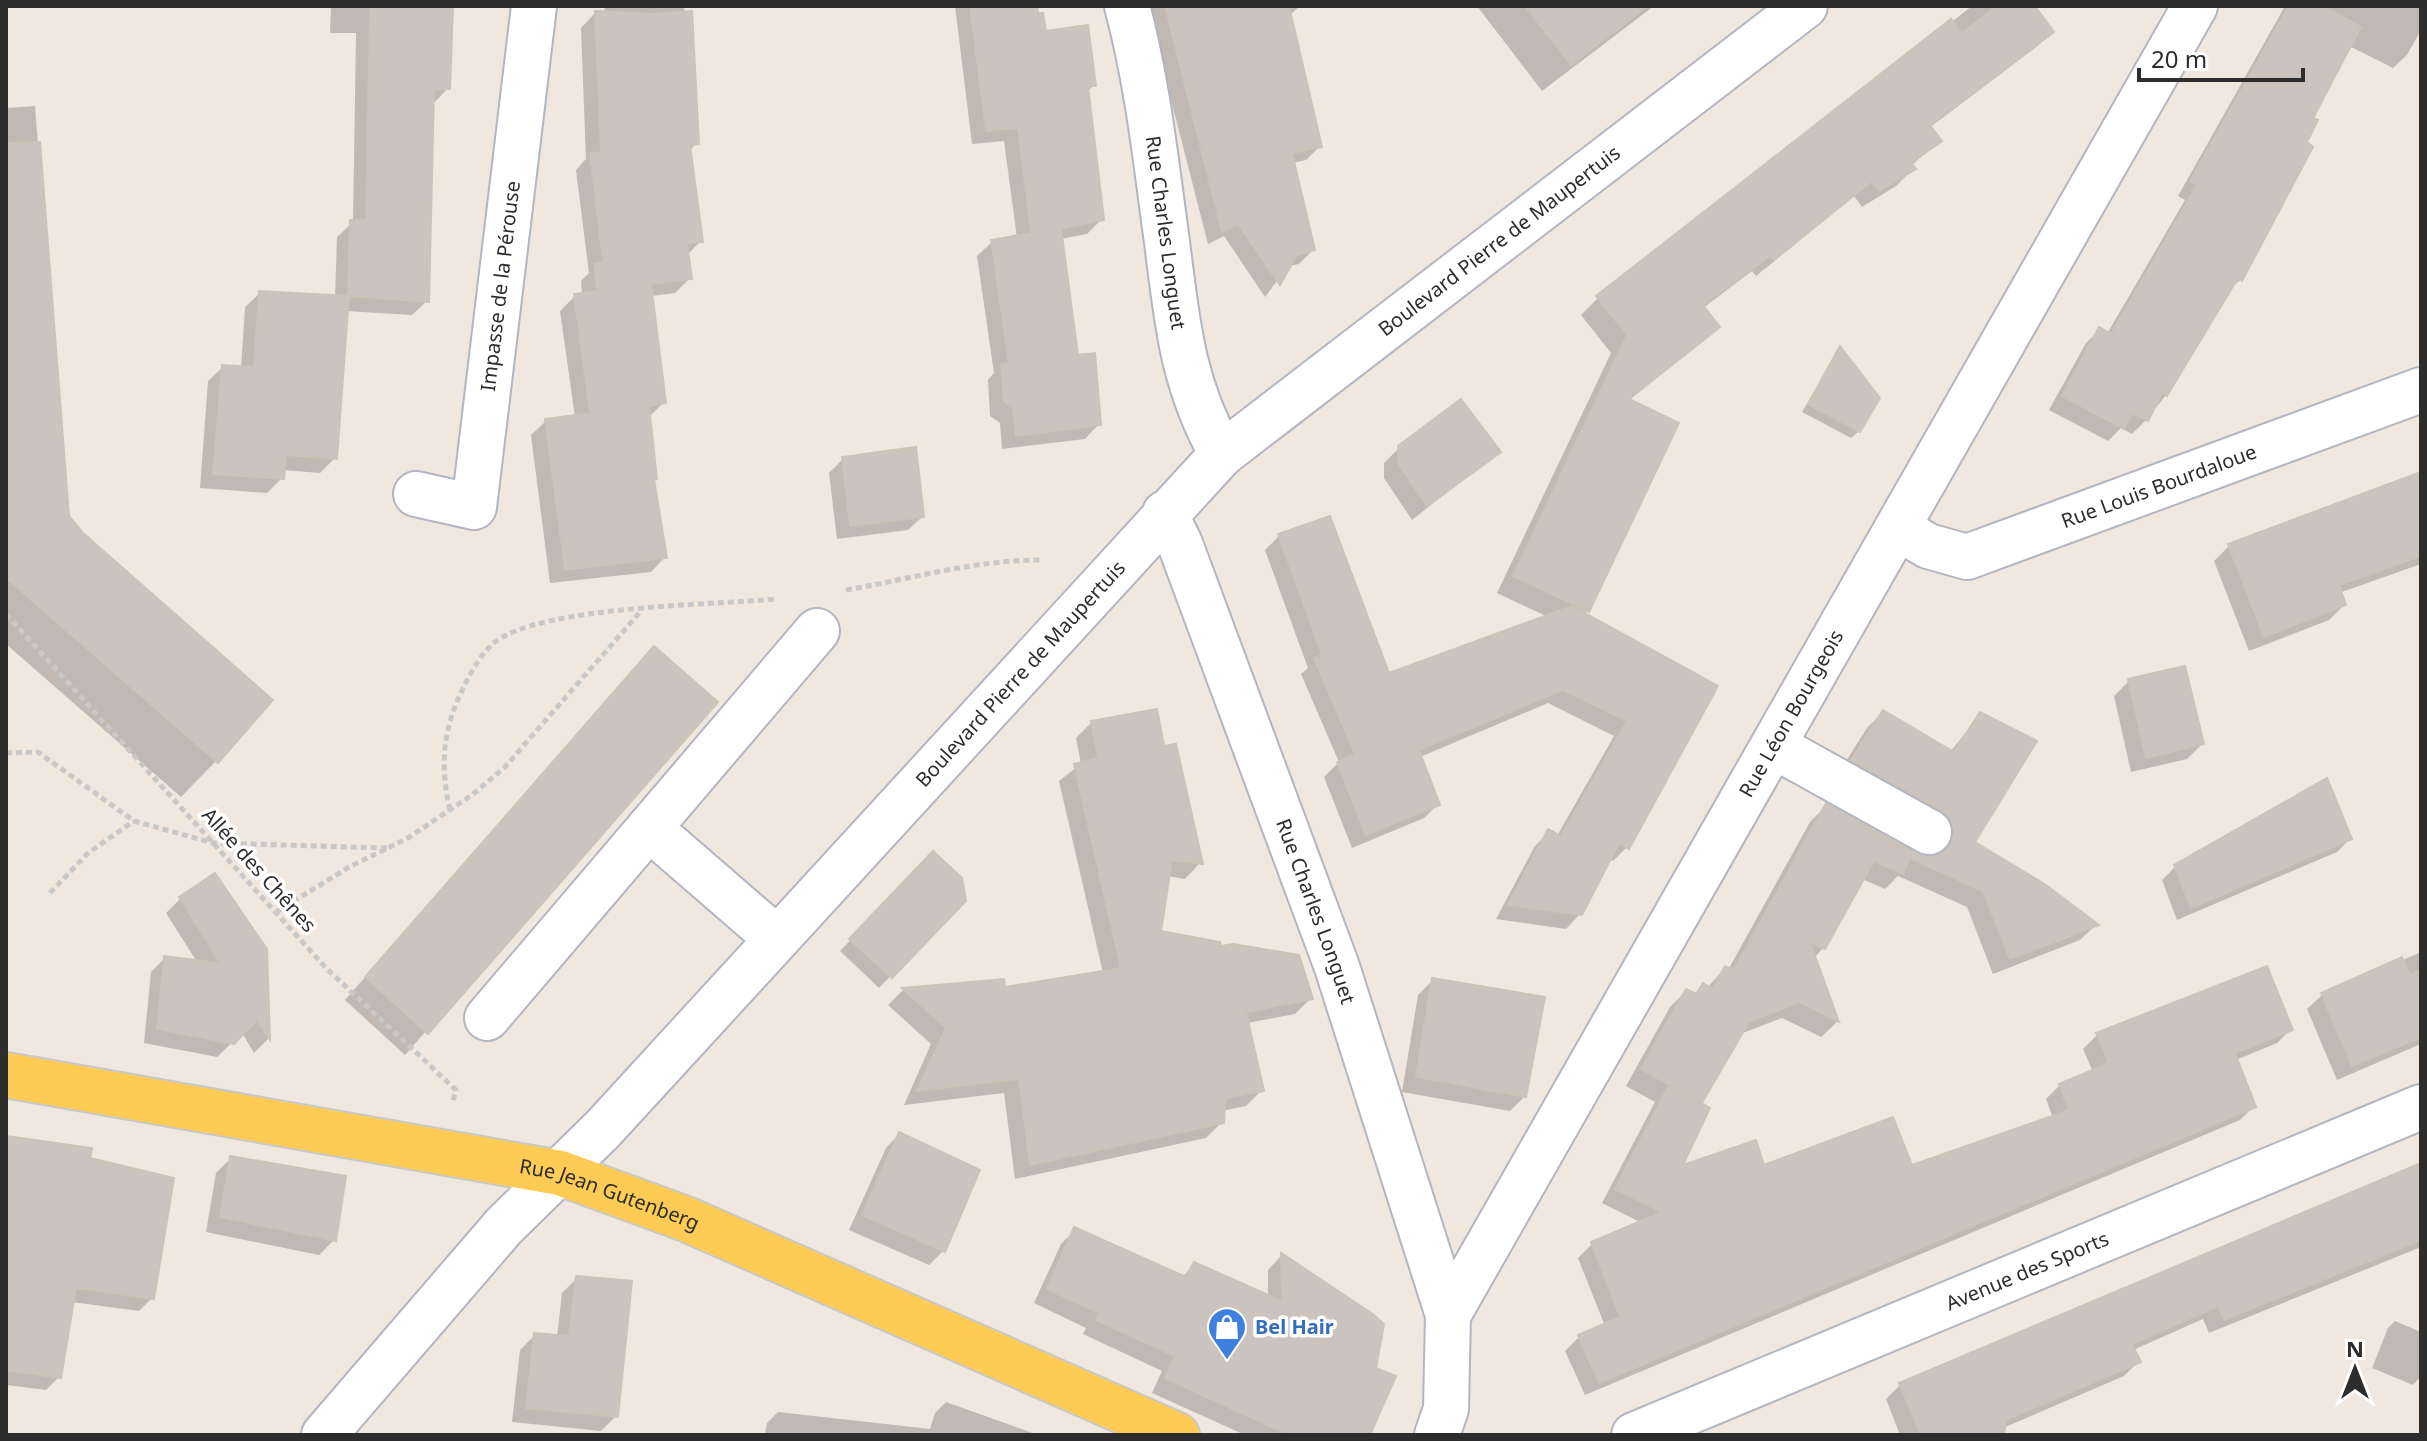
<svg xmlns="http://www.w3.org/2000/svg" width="2427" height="1441" font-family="'Noto Sans',sans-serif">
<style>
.shadow{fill:#0003}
.building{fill:#cbc4be;stroke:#ccc3b7;stroke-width:2}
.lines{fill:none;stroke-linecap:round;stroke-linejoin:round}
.minor-casing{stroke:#b2b6c2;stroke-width:48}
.major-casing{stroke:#c8c8c8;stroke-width:48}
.path{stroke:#c8c8c8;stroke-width:5;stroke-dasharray:6 4;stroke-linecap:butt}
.minor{stroke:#fff;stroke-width:44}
.major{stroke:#fecc55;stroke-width:44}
.labels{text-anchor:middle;stroke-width:7;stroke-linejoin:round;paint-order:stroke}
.street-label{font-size:20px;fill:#2d2d2d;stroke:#fff}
.shop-label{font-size:20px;font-weight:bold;fill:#366cbe;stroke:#fff;text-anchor:start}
</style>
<rect width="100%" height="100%" fill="#f0e7df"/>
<path class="shadow" d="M 331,6 L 451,6 L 448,88 L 434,103 L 427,301 L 412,315 L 346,311 L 335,458 L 320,473 L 283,470 L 282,478 L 267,493 L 200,488 L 208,381 L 223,367 L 241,368 L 245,307 L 260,293 L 335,297 L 337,237 L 353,222 L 356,33 L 330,33 Z
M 605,6 L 684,6 L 697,143 L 689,151 L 701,241 L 687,255 L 690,278 L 675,293 L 651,296 L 664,402 L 648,418 L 655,478 L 652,482 L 665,557 L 651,572 L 550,583 L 531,435 L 546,421 L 575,417 L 560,311 L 575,296 L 582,295 L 581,281 L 589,273 L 576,170 L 586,159 L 581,28 L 595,13 L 604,14 Z
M 955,6 L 1035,6 L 1045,33 L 1094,85 L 1087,92 L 1102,219 L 1087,234 L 1061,239 L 1076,357 L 1099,424 L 1085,439 L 1002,449 L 1000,423 L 990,416 L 988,380 L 994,373 L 977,256 L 992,242 L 1017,238 L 1004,141 L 972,144 Z
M 1147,6 L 1300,6 L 1289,16 L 1320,146 L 1306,160 L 1292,163 L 1313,250 L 1299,264 L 1288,266 L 1265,297 L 1224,236 L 1208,244 Z
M 1477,6 L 1654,6 L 1542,91 Z
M 1972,6 L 2032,6 L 2052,31 L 2035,48 L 1929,128 L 1939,140 L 1911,166 L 1913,169 L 1896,186 L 1862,207 L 1854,196 L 1756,276 L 1752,271 L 1703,308 L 1717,327 L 1628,401 L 1588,610 L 1584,614 L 1716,687 L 1627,847 L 1613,861 L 1609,859 L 1580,914 L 1566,929 L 1496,919 L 1535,846 L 1549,832 L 1557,836 L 1614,736 L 1548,703 L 1420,757 L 1438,804 L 1424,818 L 1352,848 L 1324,777 L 1339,762 L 1301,674 L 1308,668 L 1265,550 L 1279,536 L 1388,676 L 1548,617 L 1497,593 L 1611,353 L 1581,315 L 1598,298 Z
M 2285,6 L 2421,6 L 2421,30 L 2407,55 L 2393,68 L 2349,46 L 2310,119 L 2304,143 L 2311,148 L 2240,280 L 2227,292 L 2166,395 L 2146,420 L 2132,434 L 2121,428 L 2108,441 L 2049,410 L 2086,343 L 2100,330 L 2107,334 L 2185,200 L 2178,196 Z
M 35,106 L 67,517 L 216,761 L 181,797 L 6,644 L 6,108 Z
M 1839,349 L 1859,431 L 1851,438 L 1802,412 Z
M 1399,448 L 1498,452 L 1412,520 L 1384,478 L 1384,463 Z
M 843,459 L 922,517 L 908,530 L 837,539 L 829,473 Z
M 2421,475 L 2421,564 L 2339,593 L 2344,605 L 2329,620 L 2249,651 L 2214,561 L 2229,546 Z
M 633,671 L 716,702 L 405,1055 L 345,1000 Z
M 2129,681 L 2202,744 L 2187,759 L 2131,772 L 2114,696 Z
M 1883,712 L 1950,752 L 1980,715 L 1972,843 L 2096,925 L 2080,940 L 1993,974 L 1967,907 L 1898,876 L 1885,889 L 1862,879 L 1823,948 L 1814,958 L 1837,1022 L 1821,1037 L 1782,1018 L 1740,1034 L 1699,1104 L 1679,1169 L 1911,1167 L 2053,1118 L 2046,1099 L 2060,1085 L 2093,1072 L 2083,1049 L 2097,1035 L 2291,1029 L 2277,1043 L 2236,1060 L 2254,1106 L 2240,1120 L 1585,1395 L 1565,1351 L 1579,1337 L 1605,1326 L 1578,1258 L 1592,1244 L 1642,1223 L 1602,1203 L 1655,1102 L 1626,1086 L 1670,1007 L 1686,991 L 1693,995 L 1703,986 L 1707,988 L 1725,968 L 1728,970 L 1810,822 L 1826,806 L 1917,856 L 1936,857 L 1938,848 L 1836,777 L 1867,728 Z
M 1092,722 L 1162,748 L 1200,863 L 1185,879 L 1167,876 L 1159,933 L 1311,998 L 1295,1014 L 1247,1023 L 1262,1090 L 1246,1106 L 1222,1111 L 1222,1122 L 1206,1138 L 1015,1179 L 1004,1093 L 904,1105 L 931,1044 L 888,1005 L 903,990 L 1002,981 L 1003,989 L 1103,973 L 1059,781 L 1081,764 L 1076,738 Z
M 2350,839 L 2337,852 L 2177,920 L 2162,880 L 2175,867 Z
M 933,854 L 964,900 L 879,988 L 840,951 Z
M 215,876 L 265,950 L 268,1039 L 254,1053 L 242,1033 L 217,1057 L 144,1043 L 151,972 L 165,958 L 197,962 L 166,913 L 180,899 Z
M 2421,952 L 2421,1044 L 2337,1080 L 2307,1009 L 2322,995 Z
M 1433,980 L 1525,1096 L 1510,1111 L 1402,1092 L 1418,995 Z
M 899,1134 L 943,1251 L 929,1265 L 849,1230 L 886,1148 Z
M 231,1158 L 334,1240 L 319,1255 L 206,1232 L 216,1173 Z
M 88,1159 L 152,1298 L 139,1311 L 72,1302 L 59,1377 L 46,1390 L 6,1385 L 6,1206 Z
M 2421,1166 L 2421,1247 L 2209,1333 L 2203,1319 L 2133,1350 L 2139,1361 L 2124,1376 L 2003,1428 L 1998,1435 L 1900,1435 L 1886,1399 L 1900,1385 Z
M 1075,1230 L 1182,1277 L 1194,1265 L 1268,1297 L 1268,1270 L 1281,1256 L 1374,1369 L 1368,1435 L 1245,1435 L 1152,1393 L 1162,1371 L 1083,1334 L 1086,1328 L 1034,1303 L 1061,1244 Z
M 577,1278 L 616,1416 L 601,1431 L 512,1422 L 520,1350 L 535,1335 L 557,1337 L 562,1293 Z
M 2395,1321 L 2421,1332 L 2421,1376 L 2413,1385 L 2372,1368 L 2388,1328 Z
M 946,1402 L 1038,1435 L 765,1435 L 767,1423 L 778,1412 L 930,1429 L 935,1413 Z"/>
<path class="building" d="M 370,6 L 453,6 L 450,89 L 434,89 L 429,302 L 349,296 L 337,459 L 286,455 L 284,479 L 213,474 L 222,365 L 254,367 L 259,291 L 348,296 L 350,220 L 366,220 Z
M 970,6 L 1037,6 L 1038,13 L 1043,13 L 1046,31 L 1088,25 L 1096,86 L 1088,86 L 1104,220 L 1061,228 L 1078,355 L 1095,353 L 1101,425 L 1016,436 L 1013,409 L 1004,401 L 1001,364 L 1009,363 L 991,240 L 1031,233 L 1018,128 L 986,131 Z
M 1165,6 L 1289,6 L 1322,147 L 1292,153 L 1315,250 L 1297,255 L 1280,285 L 1238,224 L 1222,232 Z
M 1525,6 L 1648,6 L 1571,65 Z
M 1996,6 L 2035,6 L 2054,32 L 1930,125 L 1942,141 L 1911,163 L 1916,169 L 1879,191 L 1872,181 L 1774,260 L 1770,256 L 1703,305 L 1720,327 L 1629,399 L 1679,423 L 1589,612 L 1513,576 L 1627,335 L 1596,296 L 1951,19 L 1962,33 Z
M 2289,6 L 2324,6 L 2361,27 L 2313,118 L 2318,120 L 2307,142 L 2313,147 L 2242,281 L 2238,278 L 2167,396 L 2163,392 L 2148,421 L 2132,413 L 2124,429 L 2062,396 L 2099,327 L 2111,334 L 2197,185 L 2190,181 Z
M 595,11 L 653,14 L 692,11 L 699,144 L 690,145 L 703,242 L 687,243 L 692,279 L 651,284 L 666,403 L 649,406 L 657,479 L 654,479 L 667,558 L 565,570 L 545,419 L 590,413 L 574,294 L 597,291 L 594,264 L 603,262 L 590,153 L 601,153 Z
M 40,142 L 69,516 L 83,533 L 273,700 L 218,763 L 6,578 L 6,143 Z
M 1840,346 L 1880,398 L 1860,432 L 1808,404 Z
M 1461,399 L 1501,452 L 1427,506 L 1398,463 L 1398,446 Z
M 916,447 L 924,517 L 850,526 L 842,457 Z
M 2421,472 L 2421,556 L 2339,585 L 2346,605 L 2264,637 L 2228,544 Z
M 1330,516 L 1389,673 L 1572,606 L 1718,686 L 1629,849 L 1619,843 L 1582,915 L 1508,905 L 1548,829 L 1561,836 L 1627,721 L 1563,690 L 1419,750 L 1440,805 L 1366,835 L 1337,762 L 1355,754 L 1314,658 L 1322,655 L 1278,534 Z
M 654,646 L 718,702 L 428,1034 L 365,977 Z
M 2185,666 L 2204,744 L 2146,758 L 2128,679 Z
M 1157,709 L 1164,746 L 1176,744 L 1203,864 L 1172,860 L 1161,931 L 1220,942 L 1221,946 L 1233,944 L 1299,955 L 1313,999 L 1246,1012 L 1264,1091 L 1225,1098 L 1224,1123 L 1030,1165 L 1019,1079 L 917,1091 L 946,1028 L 902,988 L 1004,979 L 1005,987 L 1121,968 L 1074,764 L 1098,758 L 1091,721 Z
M 1883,710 L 1954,752 L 1980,712 L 2037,741 L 1975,842 L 2046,885 L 2099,925 L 2010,959 L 1983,891 L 1910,858 L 1903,874 L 1874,861 L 1825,949 L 1810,942 L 1839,1022 L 1800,1002 L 1749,1022 L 1702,1103 L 1641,1069 L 1686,989 L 1696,994 L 1703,983 L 1713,989 L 1725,966 L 1734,970 L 1826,803 L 1918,854 L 1930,857 L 1942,853 L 1950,845 L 1954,831 L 1950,819 L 1942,811 L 1851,760 Z
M 2327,778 L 2352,839 L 2191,908 L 2174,865 Z
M 933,851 L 962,878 L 966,901 L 892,978 L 849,939 Z
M 215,873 L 267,949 L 270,1040 L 257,1020 L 234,1044 L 157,1029 L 164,956 L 220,963 L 179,897 Z
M 2402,957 L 2409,975 L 2421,970 L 2421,1037 L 2352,1066 L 2321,993 Z
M 2267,966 L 2293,1030 L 2235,1053 L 2256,1107 L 1599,1383 L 1578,1335 L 1620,1317 L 1591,1242 L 1662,1212 L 1615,1189 L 1669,1085 L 1710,1108 L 1683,1165 L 1756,1140 L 1764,1165 L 1893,1117 L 1912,1165 L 2069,1110 L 2059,1084 L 2109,1063 L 2096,1033 Z
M 1432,978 L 1545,997 L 1526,1097 L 1416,1077 Z
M 899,1132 L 980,1170 L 945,1252 L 862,1215 Z
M 6,1136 L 92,1148 L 90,1158 L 174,1178 L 154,1299 L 76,1288 L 61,1378 L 6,1370 Z
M 230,1156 L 346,1176 L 336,1241 L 220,1217 Z
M 2421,1163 L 2421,1240 L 2224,1320 L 2218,1306 L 2132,1344 L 2141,1362 L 2006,1420 L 2004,1435 L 1921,1435 L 1899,1383 Z
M 1074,1227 L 1186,1277 L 1194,1262 L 1282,1301 L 1281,1253 L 1374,1315 L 1384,1324 L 1376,1368 L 1396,1376 L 1370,1435 L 1289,1435 L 1165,1378 L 1175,1356 L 1096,1320 L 1099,1313 L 1047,1289 Z
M 576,1276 L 632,1281 L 618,1417 L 526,1408 L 534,1333 L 569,1336 Z"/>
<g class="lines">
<defs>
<g id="minor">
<path id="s1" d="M 1127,6 C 1148,84 1156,163 1167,242 C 1177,321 1182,384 1222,454"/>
<path id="s2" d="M 416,494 L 474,507 L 534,6"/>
<path id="s3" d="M 1165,513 L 1180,544 L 1337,967 L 1448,1315"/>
<path id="s4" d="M 1898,528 L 1928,546 L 1967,557 L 2421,390"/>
<path d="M 1774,746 L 1929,832"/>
<path d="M 649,828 L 776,938"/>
<path d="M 487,1018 L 817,631"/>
<path id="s5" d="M 324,1435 L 504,1226 L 603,1129 L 1222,454 L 1805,6"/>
<path id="s6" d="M 1437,1435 L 1446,1409 L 1448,1315 L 2195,6"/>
<path id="s7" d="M 1634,1435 L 2421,1107"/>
</g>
<g id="major">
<path id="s8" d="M 6,1075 L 560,1173 L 686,1219 L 1177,1435"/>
</g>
</defs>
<use href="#minor" class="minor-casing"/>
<use href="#major" class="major-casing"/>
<path class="path" d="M 846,590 C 911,579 974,560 1041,560
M 6,614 L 326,968 L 456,1090 L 452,1104
M 6,753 L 38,752 L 134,821 L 213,843 L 387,848
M 450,810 C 441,772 442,739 456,704 C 465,683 477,657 495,642 C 542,606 712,605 776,599
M 50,893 L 88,853 L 134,821
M 276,912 L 349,867 L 408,838 L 472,795 L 504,768 L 641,611"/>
<use href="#minor" class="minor"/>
<use href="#major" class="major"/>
</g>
<defs>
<symbol id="shop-pin" viewBox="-11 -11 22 30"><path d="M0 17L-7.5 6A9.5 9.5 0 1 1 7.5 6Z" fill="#3f7fe0" stroke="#fff"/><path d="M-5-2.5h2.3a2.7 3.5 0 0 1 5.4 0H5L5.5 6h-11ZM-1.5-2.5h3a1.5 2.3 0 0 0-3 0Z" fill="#fff"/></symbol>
</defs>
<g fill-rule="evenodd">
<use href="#shop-pin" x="1205" y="1305" width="44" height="60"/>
</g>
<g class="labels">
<g class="street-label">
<text dy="7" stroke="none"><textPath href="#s1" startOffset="230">Rue Charles Longuet</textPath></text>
<text dy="7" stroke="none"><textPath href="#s5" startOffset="1680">Boulevard Pierre de Maupertuis</textPath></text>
<text dy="7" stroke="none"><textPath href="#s2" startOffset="282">Impasse de la Pérouse</textPath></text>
<text dy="7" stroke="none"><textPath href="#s4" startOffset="280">Rue Louis Bourdaloue</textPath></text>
<text dy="7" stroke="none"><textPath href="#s5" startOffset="1032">Boulevard Pierre de Maupertuis</textPath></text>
<text dy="7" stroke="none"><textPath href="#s6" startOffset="814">Rue Léon Bourgeois</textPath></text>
<text transform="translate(259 870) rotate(48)" y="7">Allée des Chênes</text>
<text dy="7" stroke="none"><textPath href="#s3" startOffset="426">Rue Charles Longuet</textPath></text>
<text dy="7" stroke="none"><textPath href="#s8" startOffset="616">Rue Jean Gutenberg</textPath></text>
<text dy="7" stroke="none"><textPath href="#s7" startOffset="426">Avenue des Sports</textPath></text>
</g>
<g class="shop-label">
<text x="1255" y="1334">Bel Hair</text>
</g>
</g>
<rect width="2427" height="1441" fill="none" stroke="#2d2d2d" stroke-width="16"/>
<g transform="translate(2355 1369)" stroke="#ffffff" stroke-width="6" paint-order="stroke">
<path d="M0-6L14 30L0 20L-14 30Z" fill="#2d2d2d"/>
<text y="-12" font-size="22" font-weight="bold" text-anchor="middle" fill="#2d2d2d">N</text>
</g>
<path d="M2139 68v12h164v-12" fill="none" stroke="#2d2d2d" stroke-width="4"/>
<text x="2151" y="68" font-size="24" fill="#2d2d2d" stroke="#ffffff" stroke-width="6" paint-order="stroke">20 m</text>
</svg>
